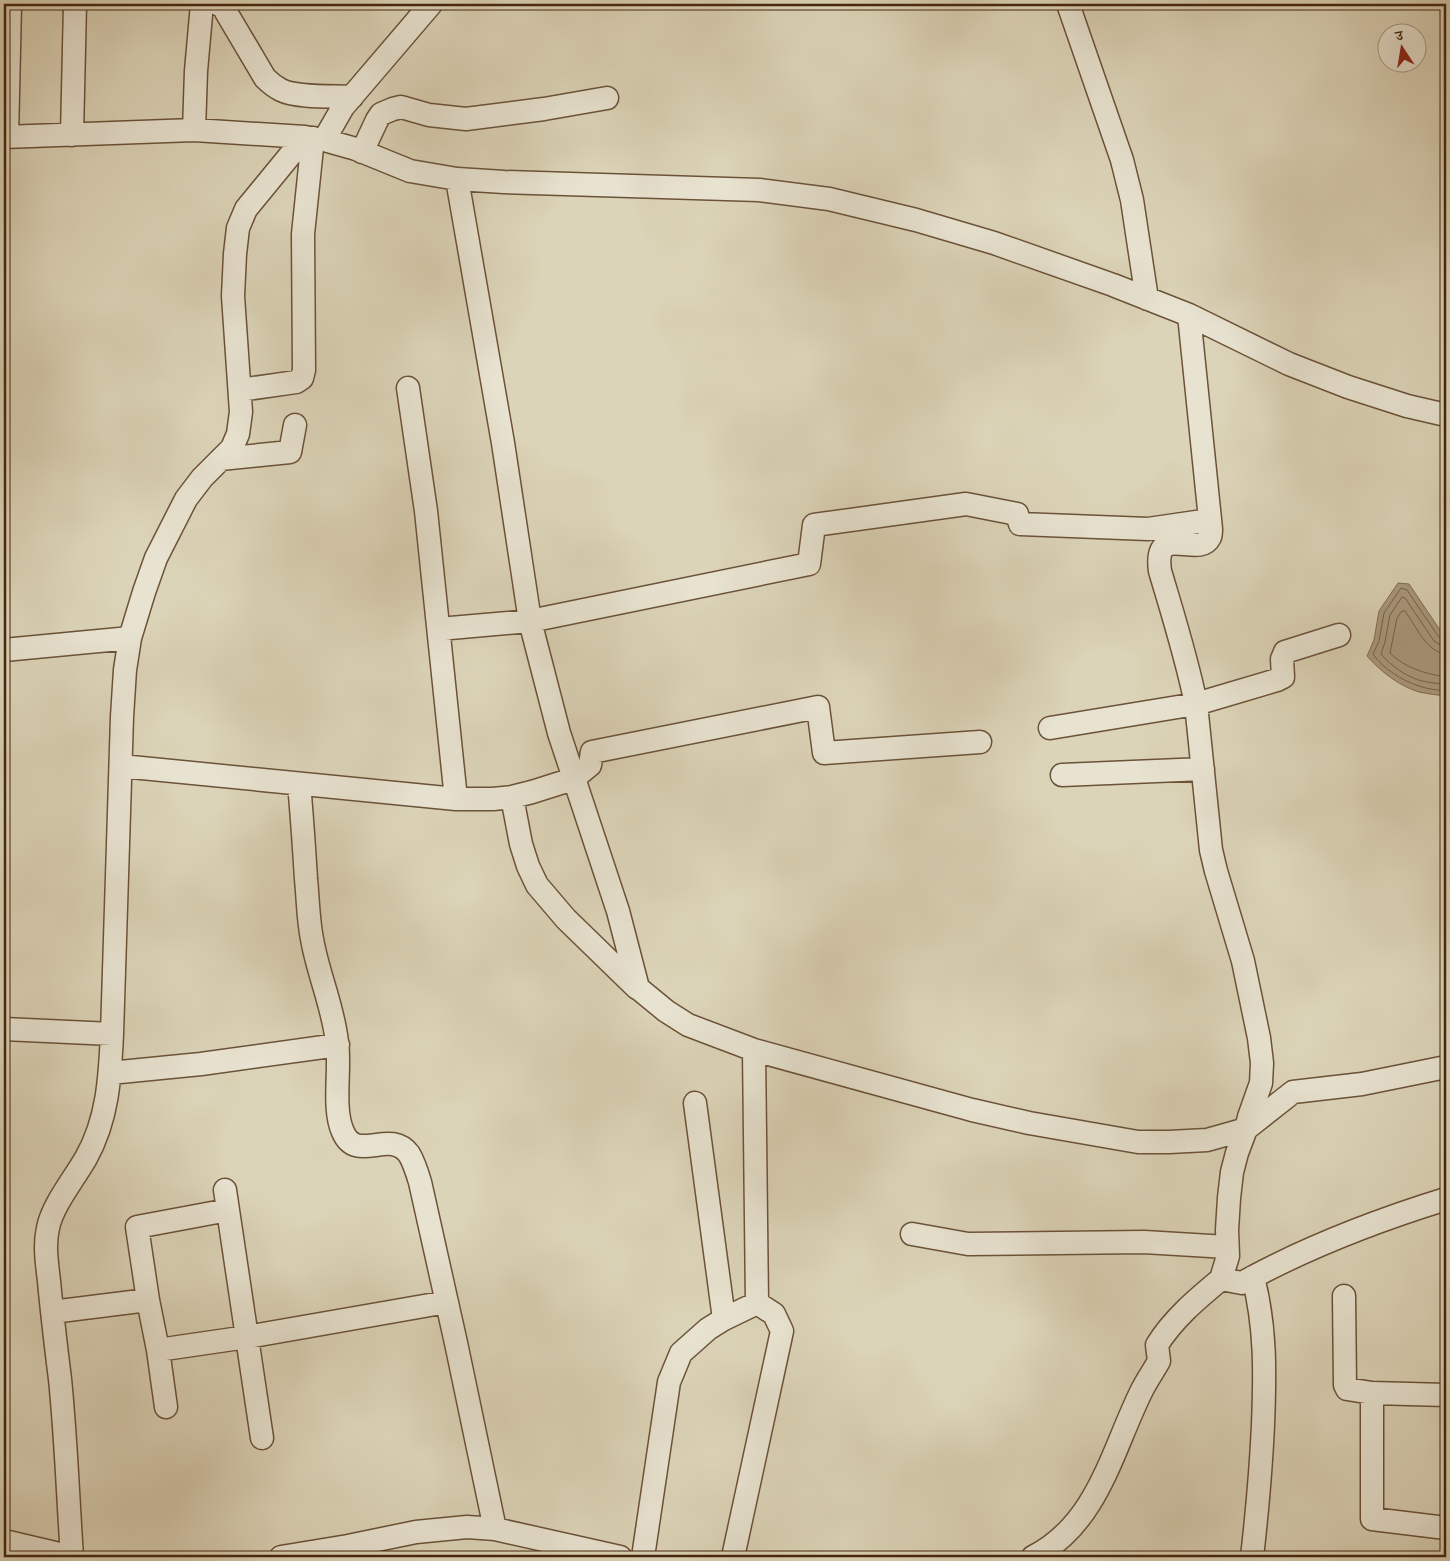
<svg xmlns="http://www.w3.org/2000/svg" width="1450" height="1561" font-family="'Sorts Mill Goudy','Noto Serif Devanagari',serif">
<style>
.water{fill:#a9997e;stroke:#816b51}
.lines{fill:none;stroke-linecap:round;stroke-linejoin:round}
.shore{stroke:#776046;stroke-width:1}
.minor-casing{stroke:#6b5238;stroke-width:25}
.minor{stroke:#e8e3d1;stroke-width:22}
</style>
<rect width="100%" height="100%" fill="#dcd4b8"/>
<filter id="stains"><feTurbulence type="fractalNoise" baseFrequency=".004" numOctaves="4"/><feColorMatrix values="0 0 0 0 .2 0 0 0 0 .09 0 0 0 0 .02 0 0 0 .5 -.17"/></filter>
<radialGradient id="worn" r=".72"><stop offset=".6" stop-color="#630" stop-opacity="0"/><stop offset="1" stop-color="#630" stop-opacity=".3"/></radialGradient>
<path class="water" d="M 1398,583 L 1409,584 L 1442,633 L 1446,636 L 1446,696 C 1437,695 1428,694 1419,692 C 1399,686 1380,671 1367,656 L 1374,640 L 1379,611 Z"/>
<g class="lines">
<path class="shore" d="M 1446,640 L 1442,639 L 1438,636 L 1407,590 L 1401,588 L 1384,613 L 1379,641 L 1373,654 C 1382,668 1403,681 1419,686 C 1427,689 1437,690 1446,691
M 1446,646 L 1440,645 L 1434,641 L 1405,598 L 1402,597 L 1390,615 L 1385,642 L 1381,654 C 1391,666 1407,677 1422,681 C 1430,683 1438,683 1446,685
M 1446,654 C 1427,653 1416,626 1405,611 L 1402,611 L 1397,618 L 1390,653 C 1405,668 1426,674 1446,677"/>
<defs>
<path id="minor" d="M 218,4 L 223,7 L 265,78 C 270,83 275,87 281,90 C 297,98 333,96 352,97
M 1068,4 L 1122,160 L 1132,200 L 1147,299
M 194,130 L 196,71 L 202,4
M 72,135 L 75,4
M 4,137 L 194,130 L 305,137 L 324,140 L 356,149 L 410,171 L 457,179 L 504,182 L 759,190 L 829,199 L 916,220 L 994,243 L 1113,285 L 1189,315 L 1289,364 L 1348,387 L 1407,406 L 1446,415
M 7,137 L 10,4
M 324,140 L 343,107 L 431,4
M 362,152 L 377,120 L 381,114 L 393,109 L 401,107 L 429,115 L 466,119 L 544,109 L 607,98
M 457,179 L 503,443 L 530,621 L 559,733 L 618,911 L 638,988 L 666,1011 L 688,1025 L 754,1050 L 972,1110 L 1029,1123 L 1138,1142 L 1169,1142 L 1207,1140 L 1246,1129 L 1293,1092 L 1362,1084 L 1446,1067
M 1189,315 L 1211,529 C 1211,532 1211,535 1210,537 C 1199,560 1153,520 1160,571 C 1173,615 1187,659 1196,704 L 1211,850 L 1216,871 L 1243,961 L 1259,1038 L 1262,1063 L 1261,1083 L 1249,1117 L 1246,1129 L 1237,1153 L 1232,1172 L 1229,1198 L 1227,1230 L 1228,1256 L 1221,1279
M 240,390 L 296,382 L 302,378 L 304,370 L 303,234 L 313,138
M 221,459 L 290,452 L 295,425
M 439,629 L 530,621 L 809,564 L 814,525 L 966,504 L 1017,514 L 1020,524 L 1148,529 L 1210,520
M 4,650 L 130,638
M 1050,728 L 1196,704 L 1277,680 L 1283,677 L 1282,659 L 1285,652 L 1339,635
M 121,766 L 456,799 L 426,511 L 408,388
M 1062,775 L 1203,769
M 299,784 C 302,816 304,847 306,879 C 308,899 308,919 312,939 C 318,974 333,1006 337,1042 C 341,1069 332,1108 343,1132 C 357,1164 389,1128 409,1154 C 414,1162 417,1172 420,1182 L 456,1343 L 495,1529
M 512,797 L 521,844 L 528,866 L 537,885 L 566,919 L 637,988
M 456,799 L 493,799 L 512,797 L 532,792 L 573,779 L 590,765 L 592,752 L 818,707 L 824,753 L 980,742
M 4,1029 L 112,1034
M 754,1050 L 757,1303
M 110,1073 L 201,1064 L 338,1045
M 695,1103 L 724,1319
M 225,1190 L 262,1438
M 228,1210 L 137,1227 L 148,1300 L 158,1350 L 247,1337 L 447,1302
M 912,1234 L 968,1244 L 1144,1242 L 1227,1247
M 1344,1296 L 1345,1385 L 1347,1389 L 1372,1393 L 1446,1395
M 52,1312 L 148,1300
M 158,1350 L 166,1407
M 1372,1393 L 1372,1519 L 1446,1528
M 4,1541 L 72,1557
M 72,1557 C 68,1498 66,1438 60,1379 C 56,1347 52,1314 49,1281 C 47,1264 44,1245 48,1228 C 52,1206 74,1179 86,1158 C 108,1119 110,1077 112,1034 L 122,717 L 125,670 L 130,638 L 144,592 L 156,558 L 186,499 L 202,478 L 232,448 L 238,434 L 241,412 L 233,296 L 235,254 L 238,228 L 246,209 L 305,137
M 281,1557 L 348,1546 L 416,1532 L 467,1527 L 495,1529 L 620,1557
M 643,1557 L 669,1382 L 681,1353 L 708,1329 L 724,1319 L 757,1303
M 733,1557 L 782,1331 L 774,1314 L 757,1303
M 1033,1557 C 1098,1524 1112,1450 1142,1390 C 1147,1380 1154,1370 1159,1361 L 1157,1345 C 1173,1319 1197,1299 1221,1279 L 1242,1283 C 1307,1247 1375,1221 1446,1199
M 1252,1557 C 1257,1513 1261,1469 1263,1425 C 1265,1374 1266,1327 1253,1277"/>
</defs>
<use href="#minor" class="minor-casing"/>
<use href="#minor" class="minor"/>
</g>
<rect width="1450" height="1561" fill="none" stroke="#dcd4b8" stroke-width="20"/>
<rect x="5" y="5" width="1440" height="1551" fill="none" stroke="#45270d" stroke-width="2.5"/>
<rect x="10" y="10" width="1430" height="1541" fill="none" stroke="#45270d"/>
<g transform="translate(1402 48) rotate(348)"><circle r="24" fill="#e8e3d1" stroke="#a79883"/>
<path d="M0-4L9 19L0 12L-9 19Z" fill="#8f2418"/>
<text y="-8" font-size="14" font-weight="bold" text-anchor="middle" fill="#45270d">उ</text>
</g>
<rect width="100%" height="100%" filter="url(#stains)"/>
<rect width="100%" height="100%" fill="url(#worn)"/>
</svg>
